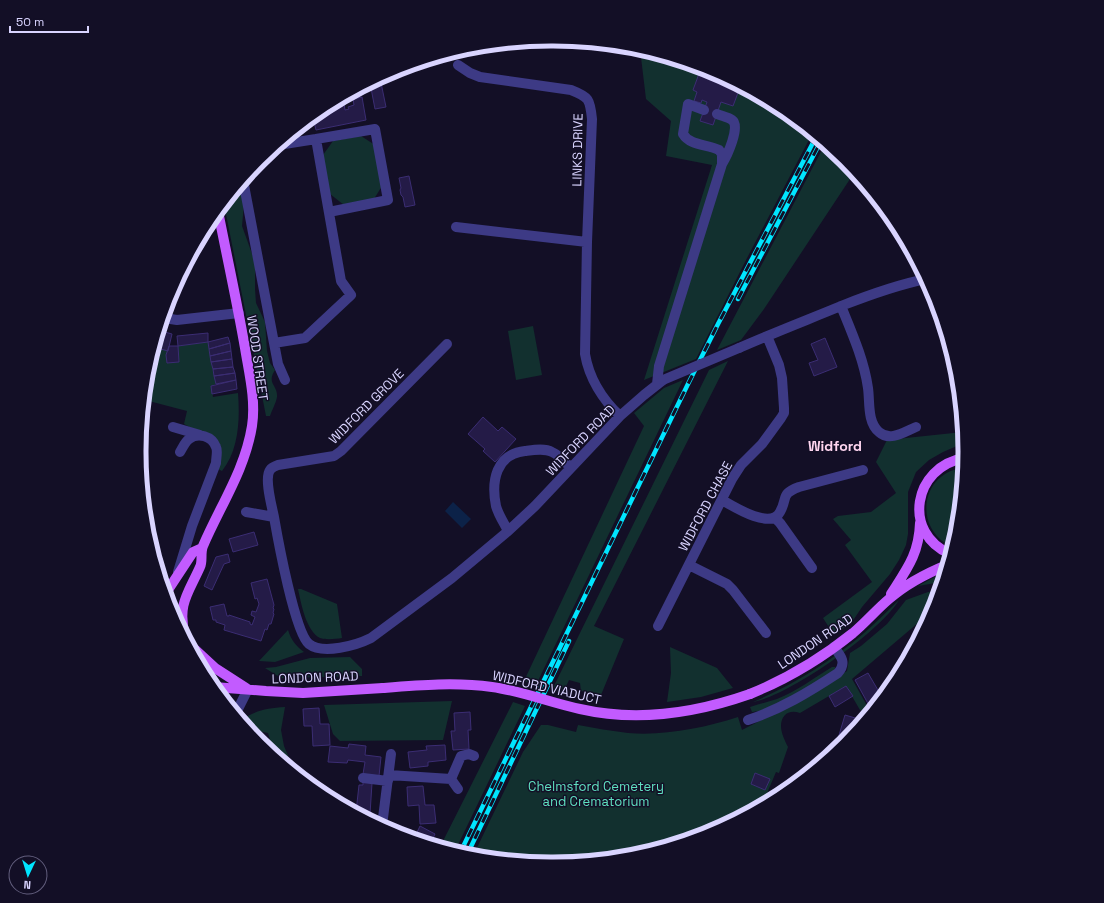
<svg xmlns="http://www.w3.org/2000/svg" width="1104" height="903" font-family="'Space Grotesk',sans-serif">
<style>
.green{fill:#12302f}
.water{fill:#0c2248}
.building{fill:#241b47;stroke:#3b2d73}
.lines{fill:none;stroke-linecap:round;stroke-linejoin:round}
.minor{stroke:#3d3a85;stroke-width:10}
.major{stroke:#c25bff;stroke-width:10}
.rail-casing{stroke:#00e5ff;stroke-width:4.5}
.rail{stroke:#130f26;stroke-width:3;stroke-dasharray:9;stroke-linecap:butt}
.minor-bridge{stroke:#3d3a85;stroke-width:10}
.major-bridge{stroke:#c25bff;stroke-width:10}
.labels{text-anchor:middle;stroke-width:3;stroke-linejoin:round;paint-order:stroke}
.street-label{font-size:13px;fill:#d9d4ff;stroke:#130f26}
.park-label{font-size:13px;fill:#5fe0c0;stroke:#130f26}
.neighbourhood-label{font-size:14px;font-weight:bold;fill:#ffd6f0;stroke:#130f26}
.rim{fill:none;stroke:#d9d4ff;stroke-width:5}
</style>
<rect width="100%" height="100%" fill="#130f26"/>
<path class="green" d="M 640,49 L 710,70 L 781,109 L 812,134 L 747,258 L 696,359 L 644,380 L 712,165 L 666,156 L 671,121 L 646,99 Z
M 361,136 L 375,145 L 382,186 L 374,199 L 344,205 L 330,194 L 323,155 L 333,141 Z
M 825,144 L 844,160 L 854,173 L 764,309 L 741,340 L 717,350 Z
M 243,189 L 244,204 L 242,226 L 255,262 L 255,289 L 256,303 L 265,322 L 267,351 L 270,363 L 275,370 C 266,384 278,385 277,397 C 276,403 272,410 270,416 L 266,416 L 224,204 L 235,191 Z
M 533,326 L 542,375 L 516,380 L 508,331 Z
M 208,342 L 216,384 L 211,386 L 213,397 L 238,393 C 240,419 239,450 222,471 L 218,469 L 221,455 L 206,436 L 184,424 L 187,411 L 145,400 L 147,371 L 155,347 L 168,351 L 167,363 L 179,362 L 178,346 Z
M 728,361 L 594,626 L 624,639 L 601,695 L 581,691 L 580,683 L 569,680 L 563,693 L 552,690 L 709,370 Z
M 683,380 L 536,685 L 524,681 L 644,426 L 634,413 L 664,388 Z
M 963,432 L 964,443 L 943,452 L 929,460 L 916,472 L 908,492 L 908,534 L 906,545 L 899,560 L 890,574 L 862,607 L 852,622 L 834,635 L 823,618 L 872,582 L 845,545 L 851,540 L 833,519 L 838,516 L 871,512 L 896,493 L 876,462 L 887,440 Z
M 963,468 L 957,532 L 952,547 C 913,529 920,473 963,468 Z
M 944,572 L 941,582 L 918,586 Z
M 298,589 L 301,589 L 337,604 L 342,638 C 335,639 326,640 320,638 C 306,631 301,603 298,589 Z
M 937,591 L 937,595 L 932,611 L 852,679 L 870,711 L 869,713 L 860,710 L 846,686 L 800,713 C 790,709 781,714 781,726 C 781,733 785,741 788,747 L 779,773 L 776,772 L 762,805 L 710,833 L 632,856 L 552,864 L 473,856 L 523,752 L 541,725 L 548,725 L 576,732 L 578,725 C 595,728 611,731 628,733 C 664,736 704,728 738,717 L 742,730 L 801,700 L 847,671 L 850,653 L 861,646 L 887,624 L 906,600 L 928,592 Z
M 899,600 C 881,631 789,696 753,702 C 793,685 830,662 863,634 C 876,623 887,611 899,600 Z
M 288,630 C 291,640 296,646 304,652 L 275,662 L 259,661 Z
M 670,647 L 717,668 L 733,688 L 701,697 L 667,702 L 671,673 Z
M 350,657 L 362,669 L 362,676 L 281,678 L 265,668 L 276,667 L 310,658 Z
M 832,667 L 835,667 L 835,670 L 825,678 L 765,710 L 752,712 L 750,707 C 759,704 768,702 777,699 C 797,691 814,678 832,667 Z
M 452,701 L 443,740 L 340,741 L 333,734 L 324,705 Z
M 513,702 L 525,706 L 455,851 L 440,847 Z
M 285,707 L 281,730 L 284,746 L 295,772 L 270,751 L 272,746 L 268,733 L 258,731 L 252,733 L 241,720 C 257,710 267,708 285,707 Z"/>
<path class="water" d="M 453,502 L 471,519 L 462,528 L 445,511 Z"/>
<path class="building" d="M 700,71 L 734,83 L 737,85 L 736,89 L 739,90 L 733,106 L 721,102 L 713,125 L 700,121 L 707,102 L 702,100 L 701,103 L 694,101 L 697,92 L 693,90 Z
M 380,78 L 386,107 L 375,109 L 370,83 Z
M 362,97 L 366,120 L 316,130 L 313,117 L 321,110 L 329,108 L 329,113 L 333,112 L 331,104 L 343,98 L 345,110 L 349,109 L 348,107 L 354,105 L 353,99 Z
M 409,176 L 415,205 L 405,207 L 403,197 L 401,195 L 400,190 L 401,188 L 399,178 Z
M 160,331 L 161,331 L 157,348 L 155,347 Z
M 161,331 L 172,334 L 168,351 L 157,348 Z
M 208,333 L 208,342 L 178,346 L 177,336 Z
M 228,337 L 230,343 L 209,349 L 208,342 Z
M 825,338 L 837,367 L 814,376 L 809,363 L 818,360 L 811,344 Z
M 230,343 L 231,351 L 210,356 L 209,349 Z
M 169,346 L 178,346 L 179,362 L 167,363 L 166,355 Z
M 231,351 L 232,359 L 211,362 L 210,356 Z
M 232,359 L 233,367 L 213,369 L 211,362 Z
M 233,367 L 235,373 L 214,376 L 213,369 Z
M 235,373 L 236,380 L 216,384 L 214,376 Z
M 236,380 L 237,389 L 212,394 L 211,386 Z
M 483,417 L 498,431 L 502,427 L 516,439 L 495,462 L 483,451 L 485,449 L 468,434 Z
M 254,532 L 258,545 L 233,552 L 229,539 Z
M 228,554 L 230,562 L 224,564 L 212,590 L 204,586 L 216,557 Z
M 267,579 L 274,605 L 273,608 L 274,609 L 273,613 L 274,614 L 271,624 L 269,624 L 267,630 L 265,629 L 261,641 L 224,630 L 225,625 L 216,622 L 216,620 L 213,620 L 210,607 L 224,604 L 227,616 L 229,616 L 229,615 L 250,622 L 250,624 L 252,625 L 255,617 L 251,615 L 252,611 L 256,612 L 259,604 L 257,598 L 255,599 L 251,583 Z
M 868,673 L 882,697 L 871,709 L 855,680 Z
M 846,686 L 853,696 L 835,707 L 829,696 Z
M 319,708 L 320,724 L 329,724 L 330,745 L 313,746 L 312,726 L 304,726 L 303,709 Z
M 470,712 L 471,730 L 468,730 L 469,749 L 453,750 L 451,731 L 455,731 L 454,713 Z
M 845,715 L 862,720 L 844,743 L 834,752 Z
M 349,744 L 366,746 L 365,755 L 381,757 L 379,776 L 363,774 L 365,762 L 348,760 L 347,763 L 328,762 L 330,746 L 348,748 Z
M 445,745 L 446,760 L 428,762 L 428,766 L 410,768 L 408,752 L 427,750 L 426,746 Z
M 755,773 L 770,779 L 765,790 L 751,784 Z
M 363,782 L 372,783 L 370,814 L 356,812 L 359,785 L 363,785 Z
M 423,786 L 425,805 L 434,805 L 436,823 L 420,824 L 419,805 L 408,806 L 407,787 Z
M 420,826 L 435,834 L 430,844 L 414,839 Z"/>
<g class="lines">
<path class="minor" d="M 458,65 L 470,73 L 480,77 L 571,90 C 589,97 590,99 592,119 L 587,242 L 585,354 C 589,378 603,400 620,416
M 704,110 L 688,104 L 683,134 C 690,146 708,144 719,150 L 722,154 L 722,164
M 316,139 L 375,129 L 388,200 L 329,212
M 243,180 L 278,364 L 285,380
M 456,227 L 587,242
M 841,306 C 852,333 864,360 868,388 C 870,402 867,422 879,432 C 890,442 904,432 916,427
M 164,318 L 177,320 L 239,313
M 274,343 L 305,338 L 351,295 L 341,281 L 316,139 L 278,145
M 739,348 C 773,333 807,320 841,306 C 869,295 896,285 926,279
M 657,384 L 659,366 L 722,164 C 727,156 741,126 732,120 C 728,117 721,116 717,114
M 173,427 L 200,435
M 722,500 C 734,507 771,530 780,512 C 788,498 780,494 799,487 L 863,470
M 246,512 L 274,517 C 278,540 295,633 309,644 C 323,655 357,645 371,638 L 452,578 L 507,532 L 535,506 L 620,416 L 644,395 L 663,380
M 274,517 C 272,507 264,478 270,470 C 272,467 275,466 278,465 L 334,456 L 341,451 L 447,344
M 775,518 L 780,523 L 812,568
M 508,531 C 504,523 498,514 496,506 C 491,481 496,454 525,451 C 533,450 545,448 552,452 C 559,455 566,463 571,468
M 689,565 L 727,584 L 733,590 L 766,633
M 178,572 L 192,526 L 216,463 C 216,458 218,451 216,447 C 212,436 198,432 189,439 C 185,442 183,447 180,452
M 658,626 L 732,479 L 741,465 L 762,444 L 781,418 L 784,413 L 784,408 L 782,378 L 779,365 L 767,336
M 236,713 L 248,689
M 748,720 C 781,709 809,692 838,673 C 847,663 841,656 834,647
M 389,775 L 451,779 L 458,789
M 363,778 L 388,781
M 451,779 L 461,756 L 469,754 L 474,756
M 382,826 L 391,754"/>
<path class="major" d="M 950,554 C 902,533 913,467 964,458
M 166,593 L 193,552 L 202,548
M 891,594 C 907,569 919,554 920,523
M 185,636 C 177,604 188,594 200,567 C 203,561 200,553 203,546 C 220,506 245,470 252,426 C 256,400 249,373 245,348 C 237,302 227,257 218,211
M 189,644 L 215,668 L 246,688
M 214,687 L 266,691 L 303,693 L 383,688
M 750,694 C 787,679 822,658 853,633 C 866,622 876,610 889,599 C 906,584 925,574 947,565"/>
<defs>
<path id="rail" d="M 738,299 L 821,141
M 460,853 L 687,386 L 718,324 L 816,137
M 467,855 L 569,641"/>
</defs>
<use href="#rail" class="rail-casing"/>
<use href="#rail" class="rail"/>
<path class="minor-bridge" d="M 663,380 L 739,348"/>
<path class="major-bridge" d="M 383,688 C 420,685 456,682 492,687 C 522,691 551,703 580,709 C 637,722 696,713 750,694"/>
</g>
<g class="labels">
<g class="street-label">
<text transform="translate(577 150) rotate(-89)" y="5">LINKS DRIVE</text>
<text transform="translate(258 358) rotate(82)" y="5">WOOD STREET</text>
<text transform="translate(366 406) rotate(-45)" y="5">WIDFORD GROVE</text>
<text transform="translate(580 440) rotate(-46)" y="5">WIDFORD ROAD</text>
<text transform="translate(705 506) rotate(-62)" y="5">WIDFORD CHASE</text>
<text transform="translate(815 641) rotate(-34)" y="5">LONDON ROAD</text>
<text transform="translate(315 677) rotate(-2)" y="5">LONDON ROAD</text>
<text transform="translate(547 687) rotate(13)" y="5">WIDFORD VIADUCT</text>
</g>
<g class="park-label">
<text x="596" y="791">Chelmsford Cemetery<tspan x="596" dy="15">and Crematorium</tspan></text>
</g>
<g class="neighbourhood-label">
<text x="835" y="451">Widford</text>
</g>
</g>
<path d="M0 0H1104V903H0ZM551 46H553A405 405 0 0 1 958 451V452A405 405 0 0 1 553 857H551A405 405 0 0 1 146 452V451A405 405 0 0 1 551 46Z" fill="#130f26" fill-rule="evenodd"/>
<path class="rim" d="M551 46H553A405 405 0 0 1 958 451V452A405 405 0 0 1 553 857H551A405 405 0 0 1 146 452V451A405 405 0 0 1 551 46Z"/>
<g transform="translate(28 875) rotate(184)"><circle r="19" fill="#130f26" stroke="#625e7d"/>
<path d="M0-3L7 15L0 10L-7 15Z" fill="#00e5ff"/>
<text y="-6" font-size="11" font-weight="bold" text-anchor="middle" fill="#d9d4ff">N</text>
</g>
<path d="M10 26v6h78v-6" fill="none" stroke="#d9d4ff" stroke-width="2"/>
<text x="16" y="26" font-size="12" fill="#d9d4ff" stroke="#130f26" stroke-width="3" paint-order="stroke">50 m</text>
</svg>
